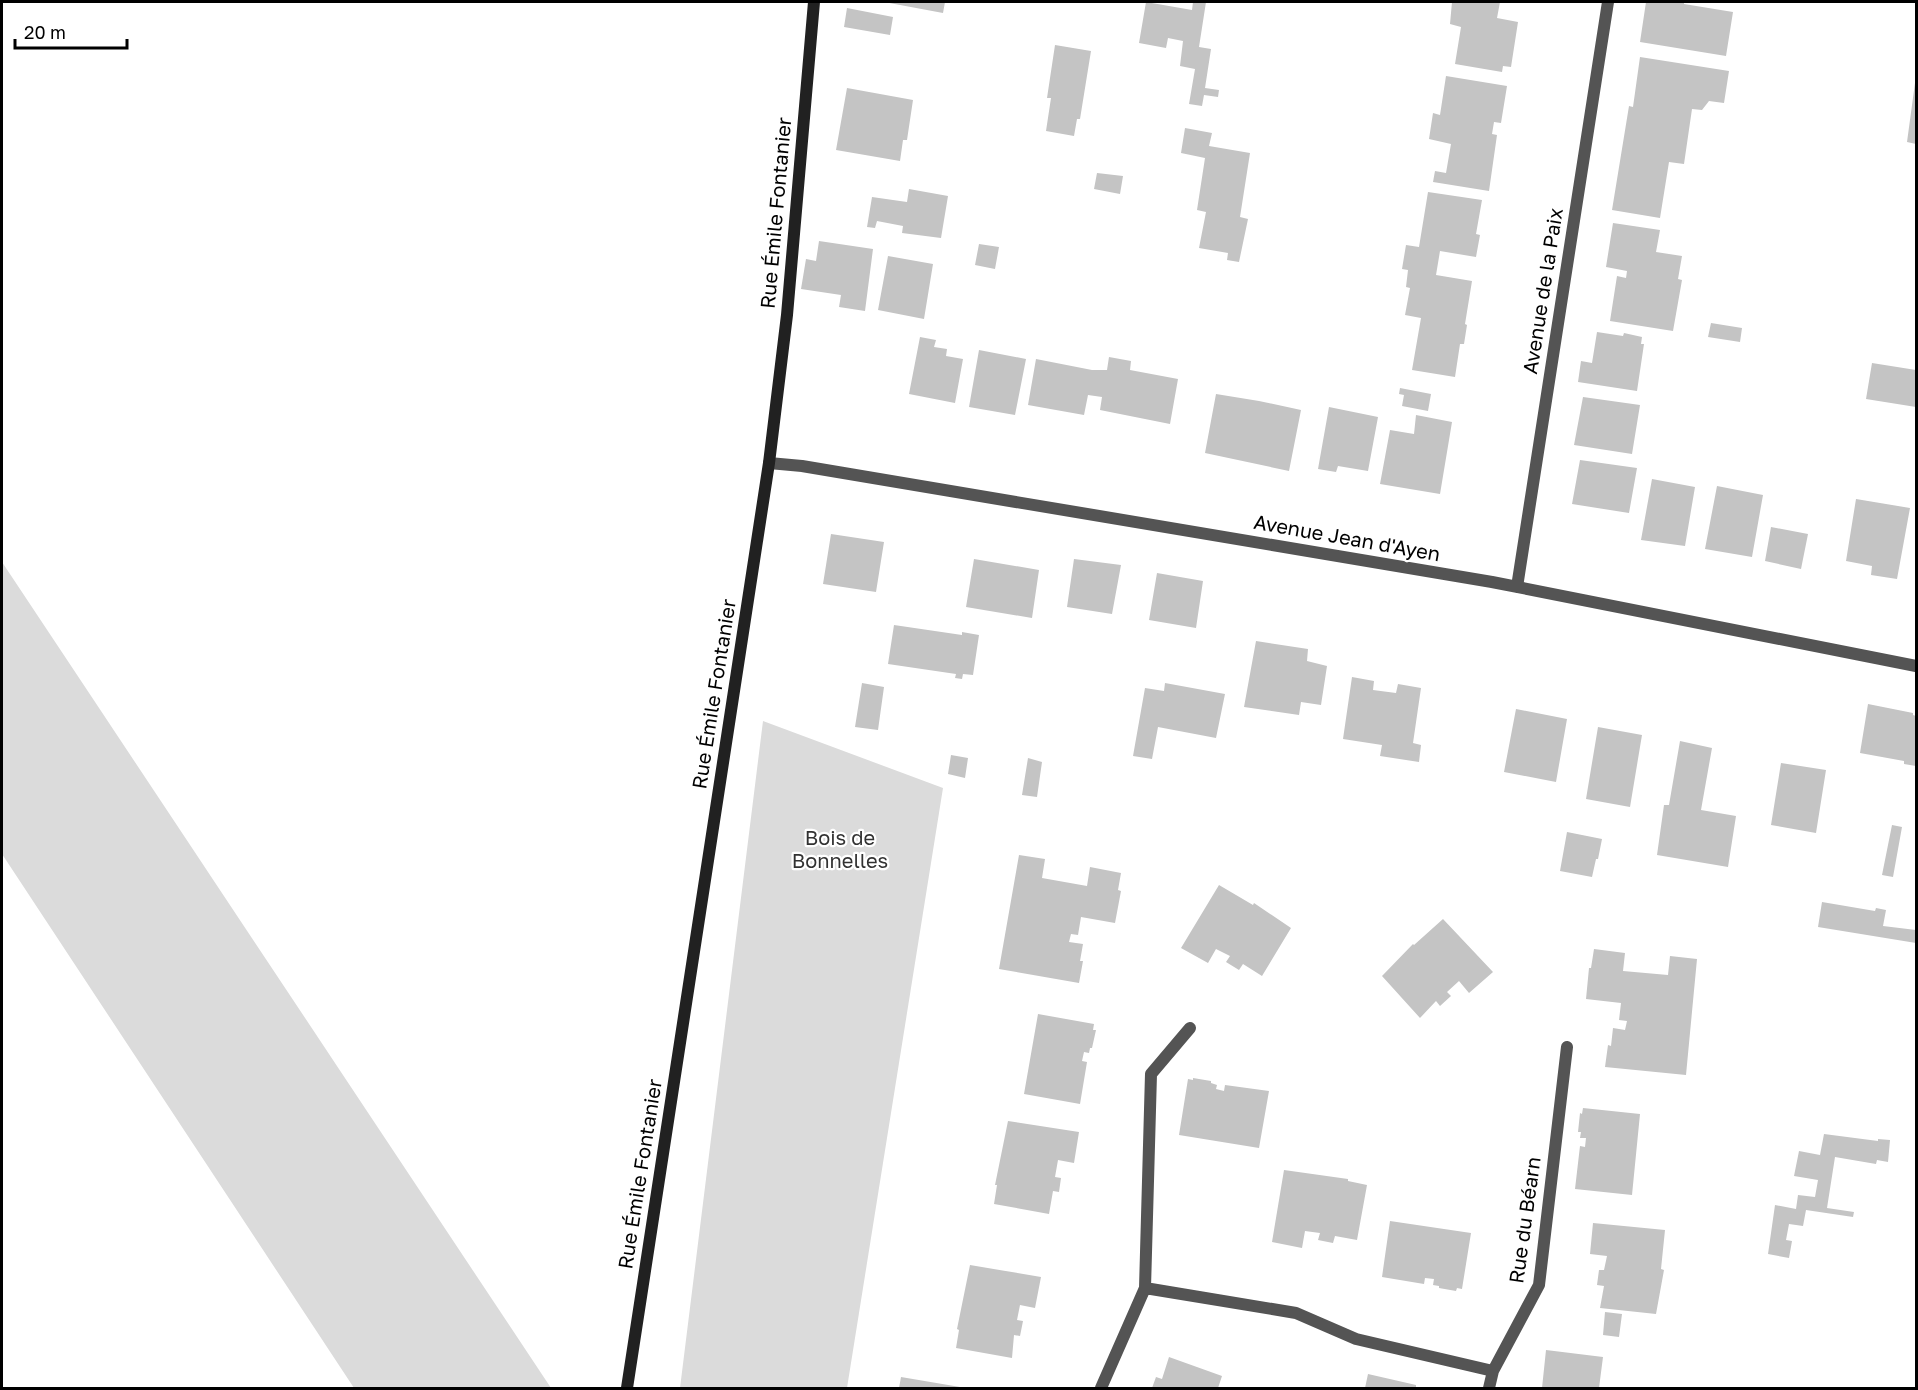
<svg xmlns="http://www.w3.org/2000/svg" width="1918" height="1390" font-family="'Golos Text',sans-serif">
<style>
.green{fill:#dbdbdb}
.building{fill:#c4c4c4}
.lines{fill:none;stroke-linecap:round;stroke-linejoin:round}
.street{stroke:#545454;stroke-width:12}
.secondary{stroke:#212121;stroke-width:12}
.labels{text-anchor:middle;stroke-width:4.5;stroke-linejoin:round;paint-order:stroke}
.street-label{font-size:20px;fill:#000;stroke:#fff}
.park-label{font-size:20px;fill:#323232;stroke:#fff}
</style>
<rect width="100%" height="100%" fill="#fff"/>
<path class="green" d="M 2,562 L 551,1388 L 354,1388 L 2,854 Z
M 763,721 L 943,788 L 847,1388 L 680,1388 Z"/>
<path class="building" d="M 884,2 L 945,2 L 943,13 Z
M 1146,2 L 1192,10 L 1193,2 L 1206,2 L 1199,47 L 1211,49 L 1205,88 L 1219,90 L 1218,97 L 1204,95 L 1202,106 L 1189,104 L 1195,69 L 1180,66 L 1183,41 L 1168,38 L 1166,48 L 1139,43 Z
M 1452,2 L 1500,2 L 1497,18 L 1518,22 L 1511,67 L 1503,66 L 1502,72 L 1455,64 L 1461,27 L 1450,24 Z
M 1646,2 L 1684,2 L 1684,4 L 1733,12 L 1726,56 L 1640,42 Z
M 847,8 L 893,17 L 890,35 L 844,27 Z
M 1055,45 L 1091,51 L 1080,119 L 1077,119 L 1074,136 L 1046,131 L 1051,98 L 1047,98 Z
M 1640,57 L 1729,71 L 1724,103 L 1709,101 L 1702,110 L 1692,109 L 1684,164 L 1669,162 L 1660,218 L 1612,210 L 1629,106 L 1633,107 Z
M 1446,76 L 1507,86 L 1501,123 L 1494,122 L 1492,134 L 1497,135 L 1489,191 L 1433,182 L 1435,171 L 1446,173 L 1451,144 L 1429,139 L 1433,113 L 1440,115 Z
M 1915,83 L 1916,83 L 1916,144 L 1907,142 Z
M 847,88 L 913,100 L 907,140 L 903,140 L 900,161 L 836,150 Z
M 1185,128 L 1212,133 L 1209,146 L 1250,153 L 1240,217 L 1248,219 L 1239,262 L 1227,260 L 1228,253 L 1199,248 L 1206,212 L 1197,210 L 1205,158 L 1181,153 Z
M 1097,173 L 1123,176 L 1120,194 L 1094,189 Z
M 909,189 L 948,196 L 941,238 L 902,233 L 903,226 L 877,221 L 875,228 L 867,227 L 872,197 L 907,202 Z
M 1428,192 L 1482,200 L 1476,234 L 1480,235 L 1476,257 L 1440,251 L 1436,275 L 1472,281 L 1465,324 L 1467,325 L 1464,344 L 1460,344 L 1455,377 L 1412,370 L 1421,318 L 1405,315 L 1410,288 L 1406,287 L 1408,270 L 1402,269 L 1406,245 L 1419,247 Z
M 1613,223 L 1660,230 L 1656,252 L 1682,256 L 1678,279 L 1682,280 L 1673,331 L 1610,321 L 1617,276 L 1626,278 L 1627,271 L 1606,267 Z
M 819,241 L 873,249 L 865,311 L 839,307 L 841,295 L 801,289 L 806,259 L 816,261 Z
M 979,244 L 999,247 L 995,269 L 975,265 Z
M 888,256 L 933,264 L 924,319 L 878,310 Z
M 1711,323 L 1742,328 L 1740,342 L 1708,337 Z
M 1597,332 L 1623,336 L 1624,333 L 1642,337 L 1641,344 L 1644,344 L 1637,391 L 1578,382 L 1581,361 L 1592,363 Z
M 920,337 L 936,340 L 934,347 L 947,349 L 946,356 L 963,359 L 955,403 L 909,394 Z
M 979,350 L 1026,359 L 1015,415 L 969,407 Z
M 1109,357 L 1131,361 L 1130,370 L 1178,379 L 1170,424 L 1100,410 L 1102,397 L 1088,395 L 1084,415 L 1028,405 L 1036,359 L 1092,370 L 1107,370 Z
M 1872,363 L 1916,370 L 1916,407 L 1866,399 Z
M 1400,388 L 1431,394 L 1428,411 L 1402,406 L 1404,395 L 1399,394 Z
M 1216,394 L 1259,401 L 1301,410 L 1289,471 L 1205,453 Z
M 1583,397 L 1640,405 L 1632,454 L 1574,445 Z
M 1329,407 L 1378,417 L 1368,471 L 1338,466 L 1336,472 L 1318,469 Z
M 1416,415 L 1452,422 L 1440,494 L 1380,484 L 1390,430 L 1414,434 Z
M 1580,460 L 1637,468 L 1629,513 L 1572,504 Z
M 1652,479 L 1695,487 L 1685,546 L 1641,540 Z
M 1717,486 L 1763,495 L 1752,557 L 1705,549 Z
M 1856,499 L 1910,508 L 1897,579 L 1871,575 L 1872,566 L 1846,561 Z
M 1771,527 L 1808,534 L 1801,569 L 1765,561 Z
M 831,534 L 884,542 L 876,592 L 823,584 Z
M 974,559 L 1039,570 L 1032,618 L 966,607 Z
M 1074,559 L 1121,565 L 1112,614 L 1067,607 Z
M 1157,573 L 1203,581 L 1196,628 L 1149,620 Z
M 894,625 L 962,635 L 962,632 L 979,635 L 973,675 L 963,674 L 962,679 L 955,678 L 956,674 L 888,664 Z
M 1256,641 L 1308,649 L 1307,661 L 1327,666 L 1321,705 L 1301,702 L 1299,715 L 1244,707 Z
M 1352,677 L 1374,681 L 1373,690 L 1396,693 L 1398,684 L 1421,688 L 1413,743 L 1421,745 L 1419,762 L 1380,756 L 1382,745 L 1343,739 Z
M 862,683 L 884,687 L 878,730 L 855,727 Z
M 1165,683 L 1225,694 L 1216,738 L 1158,727 L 1152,759 L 1133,756 L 1145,688 L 1164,691 Z
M 1868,704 L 1913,713 L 1913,715 L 1916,716 L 1916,766 L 1904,764 L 1904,761 L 1860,753 Z
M 1516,709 L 1567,719 L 1556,782 L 1504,772 Z
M 1598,727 L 1642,735 L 1630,807 L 1586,799 Z
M 1680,741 L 1712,748 L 1701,810 L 1736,816 L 1728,867 L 1657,855 L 1664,805 L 1669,805 Z
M 951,755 L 968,758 L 965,778 L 948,774 Z
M 1028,758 L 1042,762 L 1037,797 L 1022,795 Z
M 1781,763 L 1826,770 L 1816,833 L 1771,825 Z
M 1892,825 L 1902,827 L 1893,877 L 1882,875 Z
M 1567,832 L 1602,839 L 1598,859 L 1596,859 L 1592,877 L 1560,871 Z
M 1019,855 L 1045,859 L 1042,878 L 1087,886 L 1090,867 L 1121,873 L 1118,890 L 1121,891 L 1115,923 L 1081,917 L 1078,935 L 1071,934 L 1069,942 L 1083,944 L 1080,961 L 1083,961 L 1079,983 L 999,969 Z
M 1219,885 L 1253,905 L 1254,903 L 1291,928 L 1262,976 L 1243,964 L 1239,970 L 1226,962 L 1230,956 L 1216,949 L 1208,963 L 1181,948 Z
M 1822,902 L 1875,911 L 1876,908 L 1886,910 L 1883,926 L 1916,930 L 1916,943 L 1818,927 Z
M 1443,919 L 1493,972 L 1469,993 L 1459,981 L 1447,992 L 1451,996 L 1440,1006 L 1436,1001 L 1420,1018 L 1382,976 L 1413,944 L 1414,945 Z
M 1594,949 L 1625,953 L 1623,971 L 1668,975 L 1670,956 L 1697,959 L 1686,1075 L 1605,1067 L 1608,1045 L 1611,1046 L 1613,1028 L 1625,1030 L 1627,1021 L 1619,1020 L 1621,1003 L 1586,999 L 1589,968 L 1591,968 Z
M 1038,1014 L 1094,1024 L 1093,1030 L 1096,1030 L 1092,1048 L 1090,1048 L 1089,1053 L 1084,1052 L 1082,1061 L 1087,1062 L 1080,1104 L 1024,1094 Z
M 1193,1078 L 1211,1081 L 1211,1083 L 1217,1085 L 1216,1089 L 1224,1091 L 1225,1085 L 1269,1091 L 1259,1148 L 1179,1135 L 1188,1079 L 1193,1080 Z
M 1583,1108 L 1640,1114 L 1632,1195 L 1575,1189 L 1580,1146 L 1585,1147 L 1586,1138 L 1580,1138 L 1581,1132 L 1578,1132 L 1580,1113 L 1582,1114 Z
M 1008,1121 L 1079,1132 L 1074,1163 L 1058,1160 L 1055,1177 L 1061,1178 L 1059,1192 L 1053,1191 L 1049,1214 L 994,1204 L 997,1185 L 995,1185 Z
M 1824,1134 L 1878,1141 L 1878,1139 L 1890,1140 L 1888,1162 L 1877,1160 L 1876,1164 L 1835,1157 L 1827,1208 L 1854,1212 L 1853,1217 L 1806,1210 L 1803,1226 L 1789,1224 L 1786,1240 L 1792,1241 L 1789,1258 L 1768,1254 L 1775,1205 L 1796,1209 L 1798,1195 L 1815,1197 L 1818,1180 L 1794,1176 L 1799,1151 L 1820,1155 Z
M 1284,1170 L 1348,1179 L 1348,1181 L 1367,1185 L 1357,1240 L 1335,1236 L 1333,1243 L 1318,1240 L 1320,1233 L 1305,1231 L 1302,1248 L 1272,1242 Z
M 1390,1221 L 1471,1233 L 1462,1289 L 1457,1288 L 1456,1291 L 1439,1288 L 1439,1286 L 1433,1285 L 1434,1279 L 1425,1278 L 1424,1284 L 1382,1277 Z
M 1593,1223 L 1665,1230 L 1661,1269 L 1664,1270 L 1656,1314 L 1600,1308 L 1604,1286 L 1597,1285 L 1599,1270 L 1604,1270 L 1607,1256 L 1590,1254 Z
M 970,1265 L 1041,1277 L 1035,1308 L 1020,1305 L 1017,1320 L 1023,1321 L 1020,1336 L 1014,1335 L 1012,1358 L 956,1348 L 959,1330 L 957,1329 Z
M 1605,1312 L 1622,1314 L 1619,1337 L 1603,1335 Z
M 1546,1350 L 1603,1357 L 1599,1388 L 1542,1388 Z
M 1169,1357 L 1222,1376 L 1218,1388 L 1152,1388 L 1156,1377 L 1162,1379 Z
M 1368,1374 L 1416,1385 L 1416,1388 L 1365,1388 Z
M 901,1377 L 960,1387 L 960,1388 L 899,1388 Z"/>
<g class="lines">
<path class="street" d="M 769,463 L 802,466 L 1492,582 L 1916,666
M 1517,587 L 1608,2
M 1145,1288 L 1296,1313 L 1356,1339 L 1493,1371
M 1101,1388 L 1145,1288 L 1151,1074 L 1190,1028
M 1489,1388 L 1493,1371 L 1539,1285 L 1567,1047"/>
<path class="secondary" d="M 627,1388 L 769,463 L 787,315 L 814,2"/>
</g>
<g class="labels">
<g class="street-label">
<text transform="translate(776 213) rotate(-85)" y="7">Rue Émile Fontanier</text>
<text transform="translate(1543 291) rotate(-81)" y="7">Avenue de la Paix</text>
<text transform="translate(1347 538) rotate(10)" y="7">Avenue Jean d'Ayen</text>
<text transform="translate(714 694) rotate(-81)" y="7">Rue Émile Fontanier</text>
<text transform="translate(640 1174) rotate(-81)" y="7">Rue Émile Fontanier</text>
<text transform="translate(1525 1220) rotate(-82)" y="7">Rue du Béarn</text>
</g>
<g class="park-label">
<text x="840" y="845">Bois de<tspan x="840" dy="23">Bonnelles</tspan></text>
</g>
</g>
<rect width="1918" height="1390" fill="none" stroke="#000000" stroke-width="6"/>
<path d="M15 39v9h112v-9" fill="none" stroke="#000000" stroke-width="3"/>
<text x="24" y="39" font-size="18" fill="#000000" stroke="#ffffff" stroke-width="4.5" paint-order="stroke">20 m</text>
</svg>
